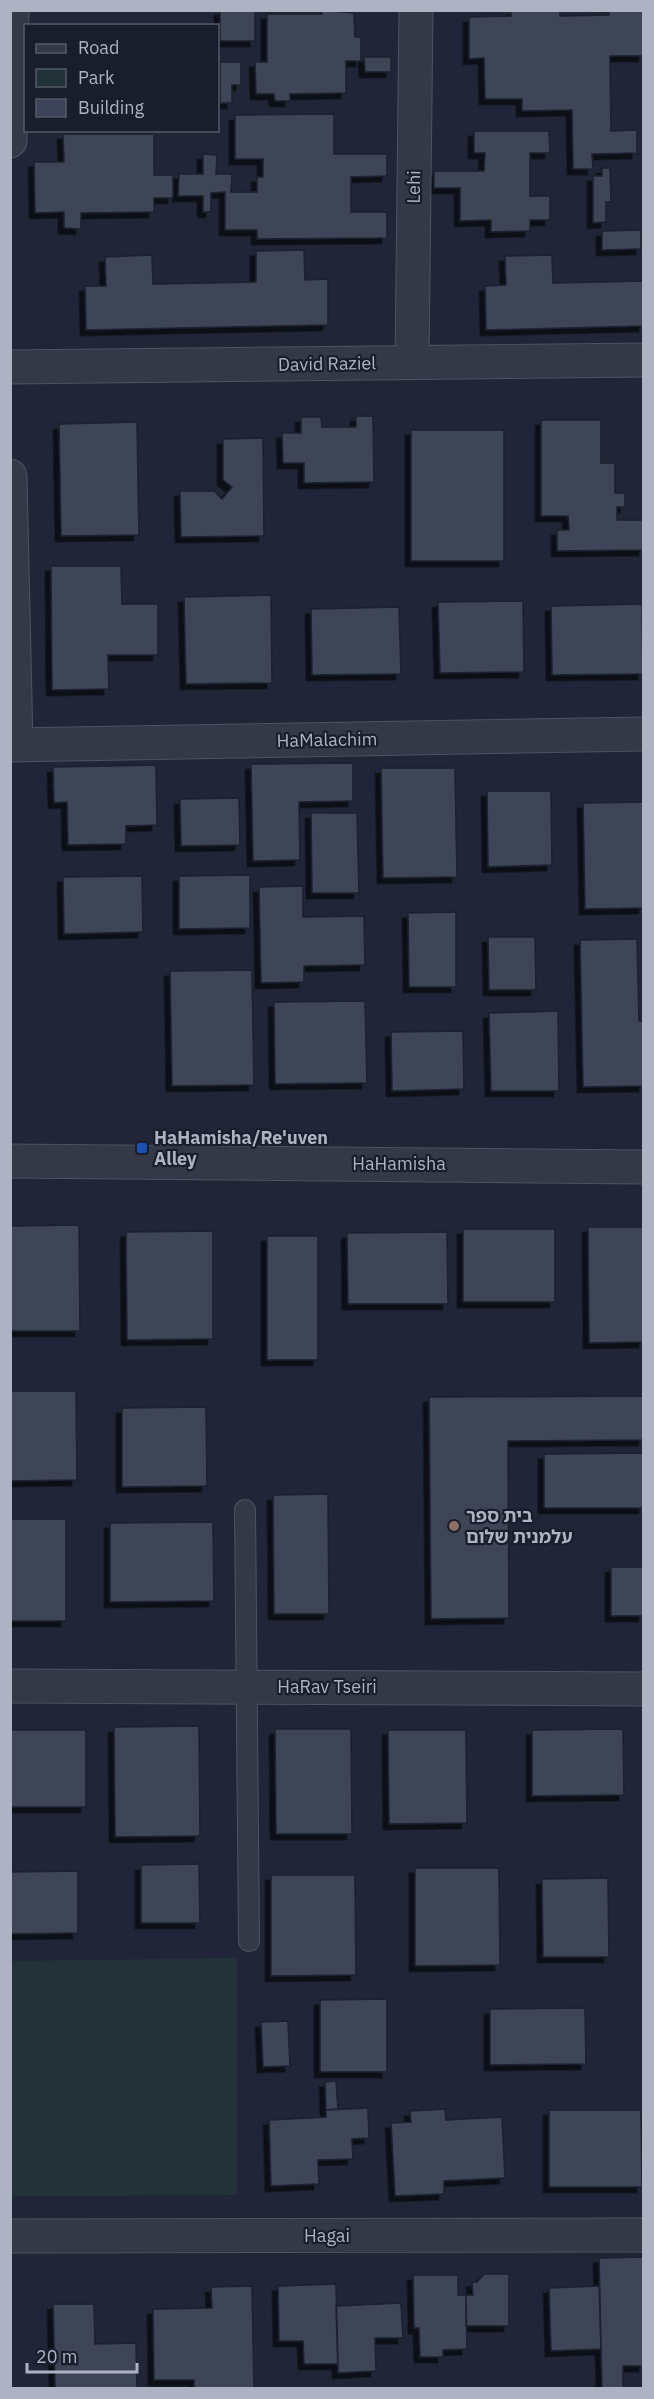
<svg xmlns="http://www.w3.org/2000/svg" width="654" height="2399" font-family="'IBM Plex Sans','Noto Sans Hebrew',sans-serif">
<style>
.green{fill:#223238}
.building{fill:#3c4457;stroke:#1b202e;stroke-width:1.5;filter:url(#shadow)}
.lines{fill:none;stroke-linecap:round;stroke-linejoin:round}
.lane-casing{stroke:#4e5362;stroke-width:22}
.street-casing{stroke:#4e5362;stroke-width:35}
.lane{stroke:#343948;stroke-width:20}
.street{stroke:#343948;stroke-width:33}
.transit-dot{fill:#1a4fb4;stroke:#191e2c;stroke-width:2}
.education-dot{fill:#8d6e63;stroke:#191e2c;stroke-width:2}
.labels{text-anchor:middle;stroke-width:4.5;stroke-linejoin:round;paint-order:stroke}
.street-label{font-size:18px;fill:#aeb3c4;stroke:#191e2c}
.poi-label{font-size:18px;font-weight:bold;fill:#aeb3c4;stroke:#191e2c;text-anchor:start}
</style>
<defs>
<filter id="shadow"><feDropShadow dx="-5.5" dy="5.5" stdDeviation="0" flood-color="#0009"/></filter>
</defs>
<rect width="100%" height="100%" fill="#202637"/>
<path class="green" d="M 237,1958 L 237,2195 L 11,2196 L 11,1961 Z"/>
<path class="building" d="M 220,10 L 255,10 L 255,41 L 220,41 Z
M 322,10 L 354,13 L 355,37 L 361,37 L 361,61 L 346,61 L 346,93 L 290,94 L 290,101 L 275,101 L 274,94 L 256,94 L 255,62 L 267,62 L 267,14 L 322,14 Z
M 511,10 L 560,10 L 560,16 L 609,15 L 609,10 L 644,10 L 644,56 L 610,56 L 611,131 L 637,130 L 637,153 L 592,154 L 593,169 L 573,169 L 572,110 L 522,111 L 522,99 L 485,99 L 484,58 L 469,59 L 469,17 L 511,16 Z
M 364,57 L 391,57 L 391,72 L 365,72 Z
M 220,62 L 241,62 L 241,85 L 232,85 L 232,103 L 220,103 Z
M 334,114 L 334,154 L 387,154 L 387,176 L 351,177 L 351,212 L 387,212 L 387,238 L 257,239 L 257,230 L 225,230 L 225,192 L 211,193 L 211,212 L 203,212 L 203,196 L 178,196 L 179,174 L 203,174 L 203,154 L 217,155 L 216,174 L 232,174 L 231,192 L 257,192 L 257,177 L 263,177 L 263,159 L 235,159 L 235,115 Z
M 474,131 L 549,131 L 550,153 L 530,153 L 530,196 L 550,196 L 550,220 L 530,220 L 530,231 L 491,232 L 491,220 L 460,221 L 460,188 L 434,188 L 434,171 L 484,171 L 485,153 L 474,153 Z
M 63,134 L 154,134 L 154,175 L 173,175 L 173,198 L 154,198 L 154,212 L 81,213 L 81,229 L 64,228 L 64,212 L 35,213 L 34,162 L 64,162 Z
M 602,168 L 610,168 L 611,202 L 606,202 L 606,222 L 593,223 L 593,176 L 602,176 Z
M 641,230 L 641,249 L 602,250 L 602,231 Z
M 304,250 L 305,280 L 328,279 L 328,325 L 86,330 L 85,286 L 106,286 L 105,257 L 152,255 L 153,284 L 256,282 L 256,251 Z
M 552,255 L 553,283 L 644,281 L 644,326 L 486,330 L 485,286 L 506,285 L 505,256 Z
M 356,416 L 373,416 L 374,482 L 304,483 L 304,463 L 283,463 L 282,433 L 301,433 L 301,417 L 321,417 L 322,427 L 356,427 Z
M 541,420 L 601,420 L 601,463 L 615,463 L 615,493 L 625,493 L 625,507 L 617,507 L 617,520 L 644,520 L 644,550 L 557,551 L 557,530 L 569,530 L 568,516 L 541,516 Z
M 137,422 L 139,535 L 61,536 L 59,424 Z
M 411,430 L 504,430 L 504,561 L 411,561 Z
M 263,438 L 264,536 L 181,537 L 180,491 L 214,491 L 222,499 L 232,487 L 223,480 L 223,439 Z
M 51,566 L 121,566 L 122,604 L 158,604 L 158,655 L 108,655 L 109,689 L 52,690 Z
M 271,595 L 272,683 L 186,684 L 184,597 Z
M 523,601 L 524,672 L 440,673 L 438,602 Z
M 642,604 L 643,674 L 552,675 L 551,606 Z
M 399,607 L 401,674 L 312,675 L 311,609 Z
M 353,763 L 353,801 L 299,802 L 300,860 L 253,861 L 251,764 Z
M 156,765 L 157,825 L 126,826 L 126,844 L 68,845 L 67,802 L 54,803 L 53,767 Z
M 381,768 L 455,768 L 457,877 L 383,878 Z
M 487,791 L 551,791 L 552,865 L 488,867 Z
M 239,798 L 240,845 L 181,846 L 180,799 Z
M 644,802 L 644,908 L 585,909 L 583,803 Z
M 311,813 L 357,813 L 359,893 L 312,893 Z
M 250,875 L 250,928 L 179,929 L 179,876 Z
M 142,876 L 143,932 L 64,934 L 63,877 Z
M 303,886 L 303,917 L 364,916 L 365,965 L 304,966 L 304,982 L 261,983 L 259,887 Z
M 456,912 L 456,987 L 409,987 L 408,913 Z
M 488,937 L 535,937 L 536,990 L 489,990 Z
M 637,939 L 639,1021 L 644,1021 L 644,1086 L 583,1087 L 580,940 Z
M 252,970 L 254,1085 L 172,1086 L 170,971 Z
M 365,1001 L 367,1083 L 275,1084 L 274,1002 Z
M 558,1011 L 559,1091 L 491,1091 L 489,1013 Z
M 463,1031 L 464,1089 L 392,1091 L 391,1032 Z
M 79,1225 L 80,1331 L 10,1331 L 10,1226 Z
M 588,1227 L 644,1227 L 644,1342 L 589,1343 Z
M 463,1229 L 555,1229 L 555,1302 L 463,1302 Z
M 213,1231 L 213,1339 L 127,1340 L 126,1232 Z
M 447,1232 L 448,1304 L 348,1304 L 347,1233 Z
M 267,1236 L 318,1236 L 318,1360 L 267,1360 Z
M 10,1391 L 76,1391 L 77,1480 L 10,1481 Z
M 644,1396 L 644,1440 L 508,1441 L 509,1618 L 431,1619 L 429,1397 Z
M 206,1407 L 207,1486 L 122,1487 L 122,1408 Z
M 644,1453 L 644,1508 L 544,1508 L 544,1454 Z
M 328,1494 L 329,1614 L 274,1614 L 273,1495 Z
M 10,1519 L 66,1519 L 66,1621 L 10,1621 Z
M 213,1522 L 214,1601 L 110,1602 L 110,1523 Z
M 611,1567 L 644,1567 L 644,1616 L 611,1616 Z
M 199,1726 L 200,1836 L 115,1837 L 114,1727 Z
M 275,1729 L 351,1729 L 352,1834 L 276,1834 Z
M 623,1729 L 624,1795 L 532,1796 L 532,1730 Z
M 10,1730 L 86,1730 L 86,1807 L 10,1807 Z
M 388,1730 L 466,1730 L 467,1823 L 389,1824 Z
M 199,1864 L 200,1923 L 141,1923 L 141,1865 Z
M 415,1868 L 499,1868 L 500,1965 L 415,1966 Z
M 78,1871 L 78,1933 L 10,1934 L 10,1872 Z
M 271,1875 L 355,1875 L 356,1975 L 271,1976 Z
M 608,1878 L 609,1957 L 543,1957 L 542,1879 Z
M 387,1999 L 387,2072 L 320,2072 L 320,2000 Z
M 585,2008 L 586,2064 L 490,2065 L 490,2009 Z
M 288,2021 L 290,2066 L 263,2067 L 261,2022 Z
M 336,2081 L 338,2109 L 326,2110 L 325,2082 Z
M 368,2108 L 369,2138 L 352,2139 L 353,2159 L 318,2160 L 319,2184 L 271,2186 L 269,2120 L 326,2117 L 326,2110 Z
M 445,2109 L 446,2120 L 502,2117 L 505,2178 L 444,2181 L 444,2194 L 395,2196 L 391,2123 L 411,2122 L 410,2111 Z
M 549,2110 L 641,2110 L 642,2187 L 549,2187 Z
M 644,2257 L 644,2366 L 623,2366 L 623,2388 L 602,2388 L 599,2258 Z
M 484,2274 L 509,2274 L 509,2326 L 466,2326 L 466,2295 L 473,2295 L 472,2282 L 477,2282 Z
M 413,2275 L 458,2275 L 458,2295 L 466,2295 L 467,2349 L 443,2350 L 443,2357 L 420,2357 L 419,2328 L 414,2328 Z
M 336,2284 L 338,2364 L 304,2364 L 303,2341 L 279,2341 L 278,2286 Z
M 252,2286 L 254,2388 L 194,2388 L 194,2380 L 154,2380 L 153,2309 L 212,2308 L 211,2287 Z
M 599,2286 L 601,2349 L 551,2351 L 549,2288 Z
M 401,2303 L 403,2338 L 375,2338 L 376,2371 L 338,2373 L 336,2306 Z
M 53,2304 L 94,2304 L 95,2344 L 136,2343 L 137,2388 L 55,2388 Z"/>
<g class="lines">
<defs>
<path id="lane" d="M 245,1510 L 249,1941"/>
<path id="street" d="M 10,141 L 12,10
M 412,363 L 416,10
M 10,367 L 644,360
M 10,476 L 16,745
M 10,745 L 644,734
M 10,1161 L 644,1167
M 10,1686 L 644,1689
M 10,2236 L 644,2235"/>
</defs>
<use href="#lane" class="lane-casing"/>
<use href="#street" class="street-casing"/>
<use href="#lane" class="lane"/>
<use href="#street" class="street"/>
</g>
<rect class="transit-dot" x="136" y="1142" width="12" height="12" rx="3"/>
<circle class="education-dot" cx="454" cy="1526" r="6"/>
<g class="labels">
<g class="street-label">
<text transform="translate(414 187) rotate(-89)" y="6">Lehi</text>
<text transform="translate(327 364) rotate(-1)" y="6">David Raziel</text>
<text transform="translate(327 740) rotate(-1)" y="6">HaMalachim</text>
<text x="399" y="1170">HaHamisha</text>
<text x="327" y="1693">HaRav Tseiri</text>
<text x="327" y="2242">Hagai</text>
</g>
<g class="poi-label">
<text x="154" y="1144">HaHamisha/Re'uven<tspan x="154" dy="21">Alley</tspan></text>
<text x="466" y="1522">בית ספר<tspan x="466" dy="21">עלמנית שלום</tspan></text>
</g>
</g>
<rect width="654" height="2399" fill="none" stroke="#aeb3c4" stroke-width="24"/>
<rect x="24" y="24" width="195" height="108" fill="#191e2c" stroke="#555a69" stroke-width="1.5"/>
<rect x="36" y="44" width="30" height="9" fill="#343948" stroke="#555a69" stroke-width="1.5"/>
<text x="78" y="54" font-size="18" fill="#aeb3c4">Road</text>
<rect x="36" y="69" width="30" height="18" fill="#223238" stroke="#555a69" stroke-width="1.5"/>
<text x="78" y="84" font-size="18" fill="#aeb3c4">Park</text>
<rect x="36" y="99" width="30" height="18" fill="#3c4457" stroke="#555a69" stroke-width="1.5"/>
<text x="78" y="114" font-size="18" fill="#aeb3c4">Building</text>
<path d="M27 2363v9h110v-9" fill="none" stroke="#aeb3c4" stroke-width="3"/>
<text x="36" y="2363" font-size="18" fill="#aeb3c4" stroke="#191e2c" stroke-width="4.5" paint-order="stroke">20 m</text>
</svg>
